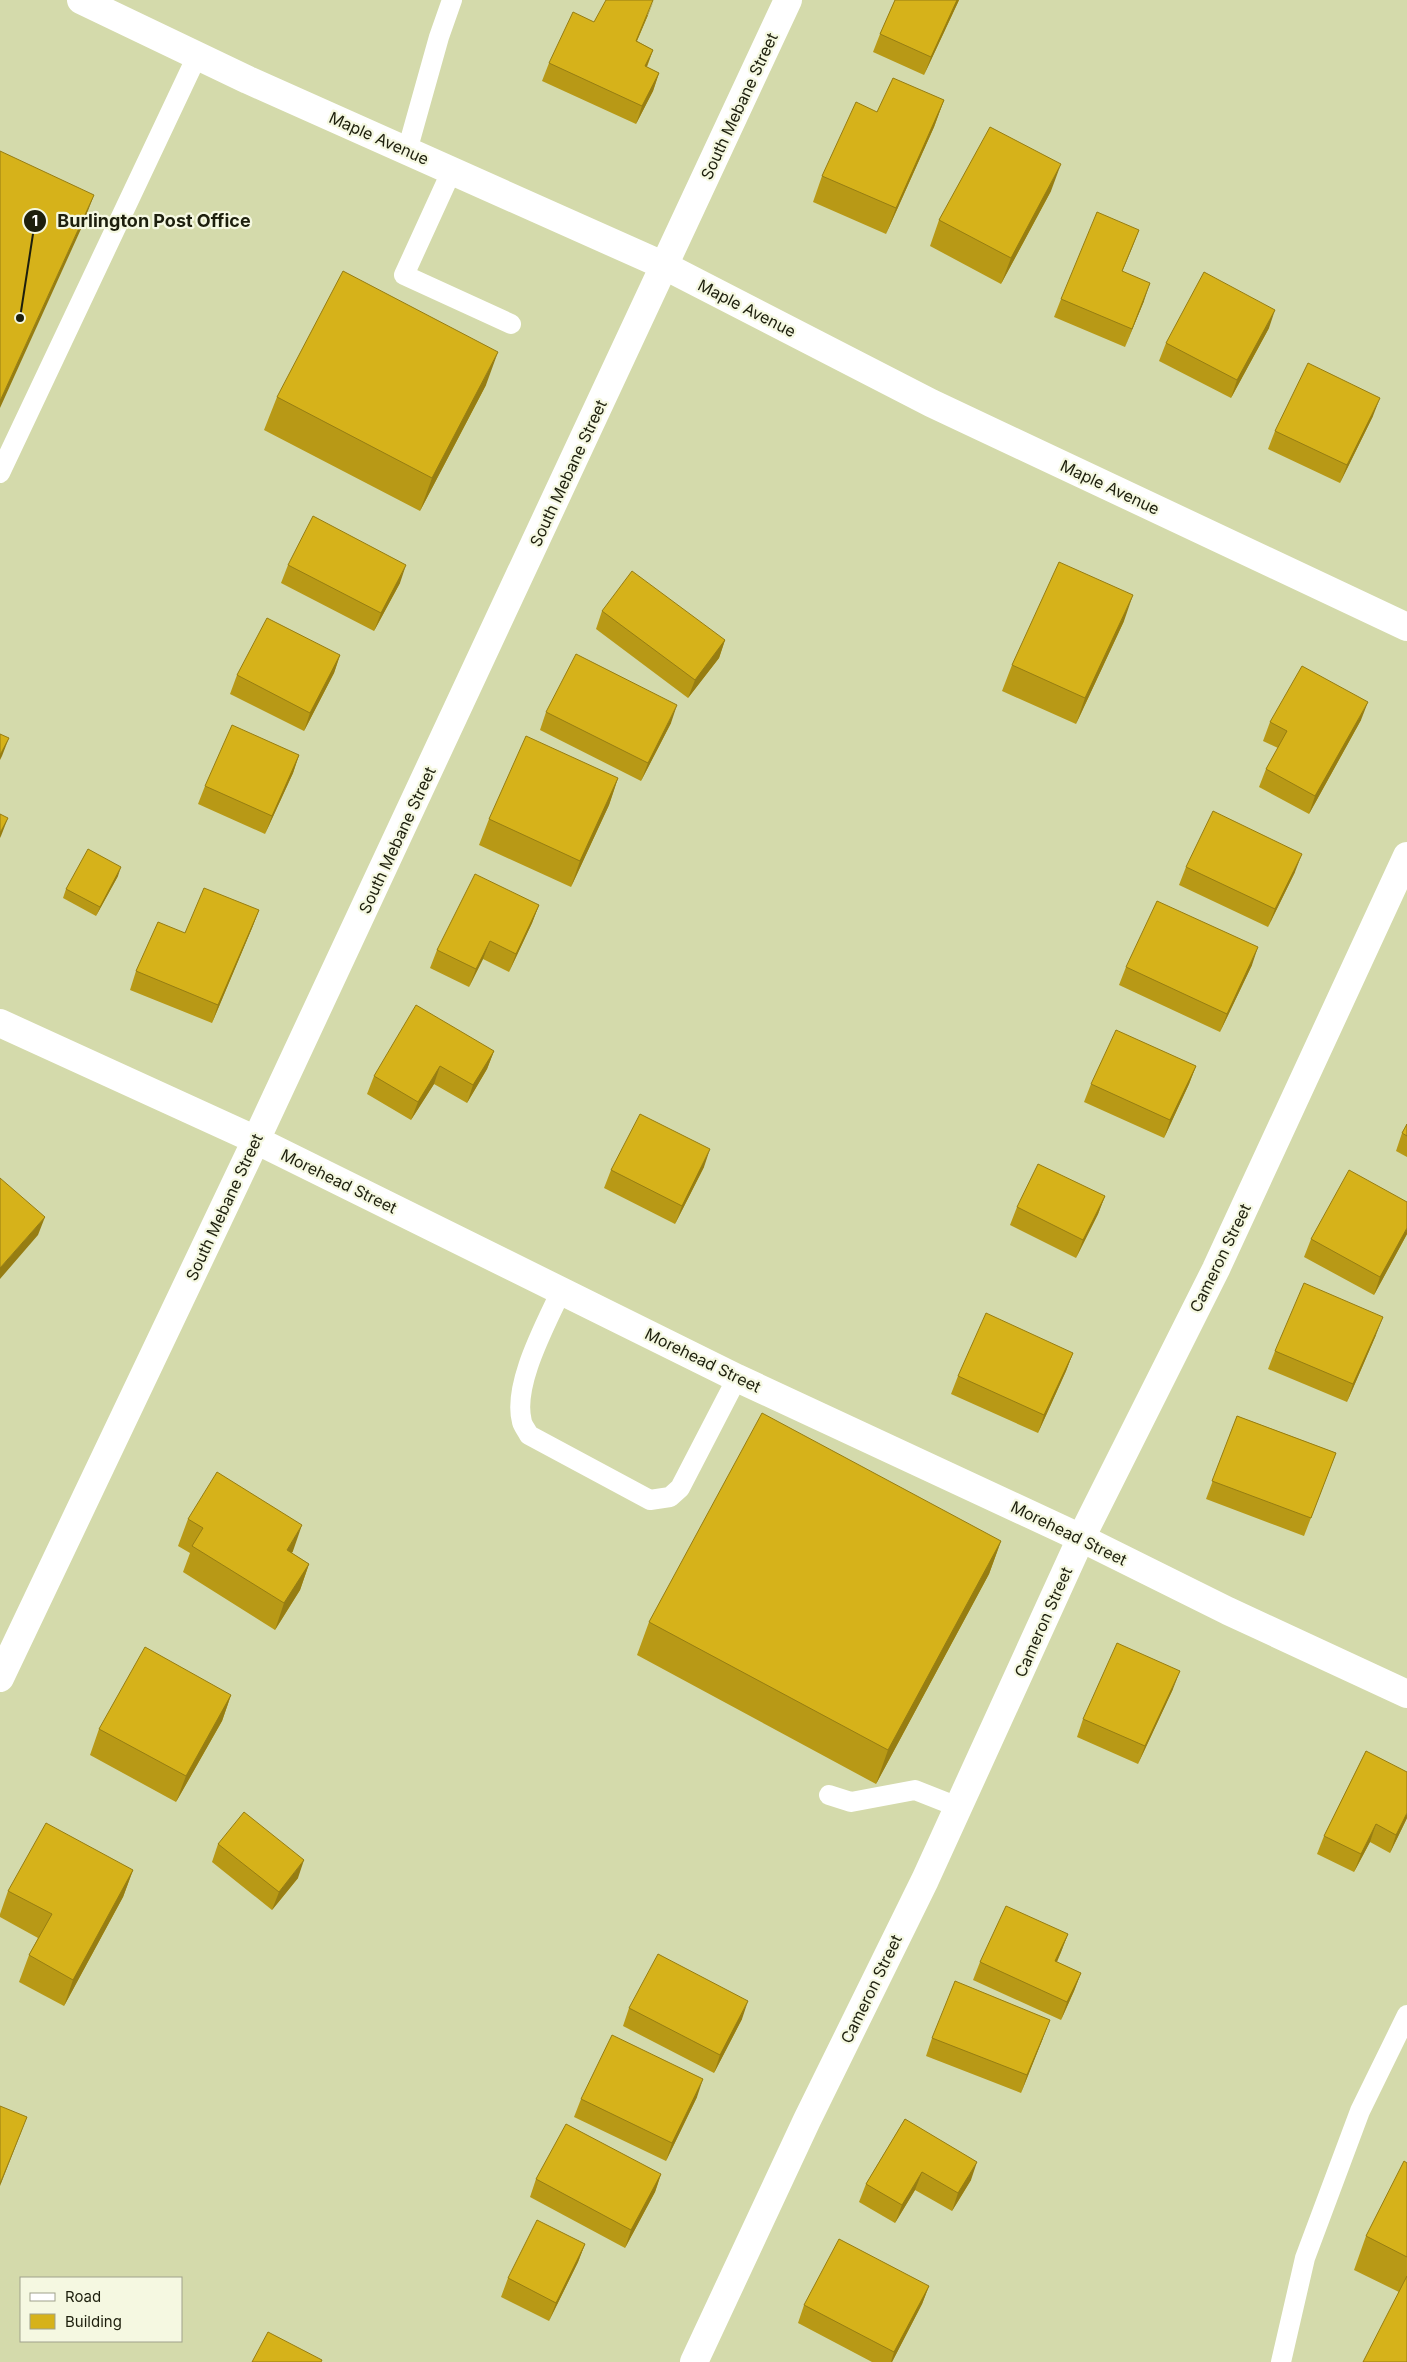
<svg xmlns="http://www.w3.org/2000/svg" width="1407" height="2362" font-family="Inter,sans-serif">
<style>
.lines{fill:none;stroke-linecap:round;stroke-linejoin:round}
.service{stroke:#fff;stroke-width:20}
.minor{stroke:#fff;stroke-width:28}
.tertiary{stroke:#fff;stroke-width:28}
.secondary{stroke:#fff;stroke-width:28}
.wall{fill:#b89916}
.shaded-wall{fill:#967d12}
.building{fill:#d6b21a;stroke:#967d12}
.labels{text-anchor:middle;stroke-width:4.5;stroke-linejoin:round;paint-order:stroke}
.street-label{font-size:16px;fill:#1d1f0d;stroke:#f5f8e1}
.leader{fill:none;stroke:#1d1f0d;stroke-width:2}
.callout-dot{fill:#1d1f0d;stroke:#f5f8e1;stroke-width:2}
.mark-label{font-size:15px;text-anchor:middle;font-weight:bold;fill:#fff}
.callout-label{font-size:18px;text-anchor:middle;font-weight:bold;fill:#1d1f0d;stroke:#f5f8e1;stroke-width:4.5;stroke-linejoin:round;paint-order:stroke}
</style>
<rect width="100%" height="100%" fill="#d4daab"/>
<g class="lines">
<path class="service" d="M 407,151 L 439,37 L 452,0
M 452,170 L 404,275 L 511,324
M 0,473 L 197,56
M 561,1291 C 546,1324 512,1385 522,1422 C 523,1426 527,1431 529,1435 L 650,1500 L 670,1497 L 680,1488 L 737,1378
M 829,1795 L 851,1802 L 915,1790 L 958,1807
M 1281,2362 L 1305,2258 L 1360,2111 L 1407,2015"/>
<path class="minor" d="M 694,2362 L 807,2120 L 925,1880 L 1081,1538 L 1216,1269 L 1407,856"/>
<path class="tertiary" d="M 0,1023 L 256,1140 L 737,1378 L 1081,1538 L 1228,1611 L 1407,1694
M 0,1678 L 256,1140 L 788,0"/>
<path class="secondary" d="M 81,0 L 248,80 L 665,266 L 931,403 L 1407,627"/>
</g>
<path class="wall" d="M 895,0 L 959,0 L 924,75 L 873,52 L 880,34 Z
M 648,15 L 637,41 L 653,50 L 647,67 L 659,73 L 653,91 L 636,124 L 542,81 L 549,63 L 594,22 Z
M 944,100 L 934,127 L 886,234 L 813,202 L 822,176 L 877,112 Z
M 1051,191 L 1001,284 L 930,246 L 939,220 Z
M 1139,230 L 1122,271 L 1144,301 L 1125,347 L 1054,317 L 1061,299 Z
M 1269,328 L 1231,398 L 1159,361 L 1166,343 Z
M 486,385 L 420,511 L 264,430 L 277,397 Z
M 1373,416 L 1340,483 L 1268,449 L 1275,431 Z
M 288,565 L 400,583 L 374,631 L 281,583 Z
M 602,611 L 725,640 L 719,658 L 688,698 L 596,629 Z
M 1124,621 L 1076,724 L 1002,691 L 1012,665 Z
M 340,655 L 334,673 L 304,731 L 230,694 L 237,675 Z
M 546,712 L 671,723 L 641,781 L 540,730 Z
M 1361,720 L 1309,814 L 1259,787 L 1266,769 L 1278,748 L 1263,741 L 1270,722 Z
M 299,755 L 293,773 L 265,834 L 198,804 L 205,786 Z
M 618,778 L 609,805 L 571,887 L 479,845 L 489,819 Z
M 1186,867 L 1295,872 L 1268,927 L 1179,885 Z
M 118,876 L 96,916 L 63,898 L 66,889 Z
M 539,905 L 532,923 L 509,972 L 483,959 L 469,987 L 430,968 L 437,950 Z
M 259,910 L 252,928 L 212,1023 L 130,990 L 136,971 L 185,933 Z
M 1252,965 L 1220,1032 L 1119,985 L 1126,967 Z
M 494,1051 L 487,1069 L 467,1103 L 434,1084 L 411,1120 L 367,1094 L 374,1076 Z
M 1196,1066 L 1189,1084 L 1164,1138 L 1084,1102 L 1091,1084 Z
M 1407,1124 L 1407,1157 L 1396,1151 L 1402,1133 Z
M 704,1167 L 675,1224 L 604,1188 L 611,1170 Z
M 1105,1196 L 1098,1214 L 1076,1258 L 1010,1225 L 1017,1207 Z
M 1407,1234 L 1374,1295 L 1304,1257 L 1311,1239 Z
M 1376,1335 L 1347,1402 L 1268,1369 L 1275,1351 Z
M 1073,1353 L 1066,1371 L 1038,1433 L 951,1394 L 958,1376 Z
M 1237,1416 L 1336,1453 L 1304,1536 L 1206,1499 Z
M 188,1519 L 293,1551 L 292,1553 L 309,1564 L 300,1590 L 275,1630 L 183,1572 L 190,1553 L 178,1546 Z
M 1001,1541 L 989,1574 L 876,1784 L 637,1655 L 649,1622 Z
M 1173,1689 L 1138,1764 L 1077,1737 L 1083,1719 Z
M 231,1695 L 222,1721 L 176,1802 L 90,1755 L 99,1729 Z
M 1366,1751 L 1407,1818 L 1390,1853 L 1370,1842 L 1354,1872 L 1317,1854 L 1324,1836 Z
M 218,1844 L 298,1878 L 272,1910 L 212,1862 Z
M 133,1870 L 123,1897 L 64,2006 L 19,1982 L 29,1955 L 38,1938 L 0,1917 L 0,1914 L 8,1891 Z
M 1068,1934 L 1057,1962 L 1081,1973 L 1074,1991 L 1061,2020 L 973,1980 L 980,1962 Z
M 629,2008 L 742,2019 L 714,2073 L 623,2026 Z
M 932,2038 L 1043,2038 L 1021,2093 L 926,2056 Z
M 697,2097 L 666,2161 L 574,2117 L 581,2099 Z
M 905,2119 L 971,2180 L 952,2211 L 915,2190 L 895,2223 L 859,2202 L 866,2184 Z
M 1407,2163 L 1407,2362 L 1399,2292 L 1354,2270 L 1366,2236 Z
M 661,2174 L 655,2192 L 625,2248 L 530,2197 L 536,2179 Z
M 585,2244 L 578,2262 L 549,2321 L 501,2297 L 508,2278 Z
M 929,2286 L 922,2304 L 892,2362 L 872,2362 L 798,2323 L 804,2305 Z"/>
<path class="shaded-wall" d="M 654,0 L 648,15 L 629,59 L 636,41 Z
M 957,0 L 959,0 L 924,75 L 931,57 Z
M 653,50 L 646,68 L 645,66 Z
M 659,73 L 653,91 L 636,124 L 642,106 Z
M 944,100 L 934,127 L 886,234 L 896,208 Z
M 1061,164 L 1051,191 L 1001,284 L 1011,258 Z
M 94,195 L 81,229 L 0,408 L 0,401 Z
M 1139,230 L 1132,248 L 1115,289 L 1122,271 Z
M 1150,283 L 1144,301 L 1125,347 L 1132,329 Z
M 1275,310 L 1269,328 L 1231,398 L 1237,380 Z
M 498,352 L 486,385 L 420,511 L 432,478 Z
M 1380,398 L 1373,416 L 1340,483 L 1347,465 Z
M 406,565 L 400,583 L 374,631 L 381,613 Z
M 1133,595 L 1124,621 L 1076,724 L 1085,698 Z
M 725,640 L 719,658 L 688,698 L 695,680 Z
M 340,655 L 334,673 L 304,731 L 310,713 Z
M 1368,702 L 1361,720 L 1309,814 L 1315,796 Z
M 677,705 L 671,723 L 641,781 L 648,763 Z
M 9,738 L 2,756 L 0,760 L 0,755 Z
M 299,755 L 293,773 L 265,834 L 272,816 Z
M 618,778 L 609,805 L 571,887 L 580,861 Z
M 8,818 L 1,836 L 0,838 L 0,833 Z
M 1302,854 L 1295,872 L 1268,927 L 1275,909 Z
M 121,867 L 118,876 L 96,916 L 100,907 Z
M 539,905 L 532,923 L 509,972 L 516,954 Z
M 259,910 L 252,928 L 212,1023 L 218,1005 Z
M 490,941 L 483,959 L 469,987 L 476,969 Z
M 1258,947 L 1252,965 L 1220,1032 L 1227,1014 Z
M 494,1051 L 487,1069 L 467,1103 L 473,1085 Z
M 440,1066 L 434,1084 L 411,1120 L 418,1102 Z
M 1196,1066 L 1189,1084 L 1164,1138 L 1170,1120 Z
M 710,1149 L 704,1167 L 675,1224 L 682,1206 Z
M 1105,1196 L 1098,1214 L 1076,1258 L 1083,1240 Z
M 45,1217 L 38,1235 L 0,1279 L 0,1268 Z
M 1407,1228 L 1407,1234 L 1374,1295 L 1380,1277 Z
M 1383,1317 L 1376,1335 L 1347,1402 L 1353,1384 Z
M 1073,1353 L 1066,1371 L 1038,1433 L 1044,1415 Z
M 302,1525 L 293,1551 L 277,1576 L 287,1550 Z
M 1001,1541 L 989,1574 L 876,1784 L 888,1750 Z
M 309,1564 L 300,1590 L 275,1630 L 284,1603 Z
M 1180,1671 L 1173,1689 L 1138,1764 L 1145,1746 Z
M 231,1695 L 222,1721 L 176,1802 L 186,1776 Z
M 1407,1813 L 1407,1818 L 1390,1853 L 1396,1835 Z
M 1376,1824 L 1370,1842 L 1354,1872 L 1361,1854 Z
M 304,1860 L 298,1878 L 272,1910 L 279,1892 Z
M 133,1870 L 123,1897 L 64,2006 L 73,1980 Z
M 1068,1934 L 1061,1952 L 1049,1979 L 1055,1961 Z
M 1081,1973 L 1074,1991 L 1061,2020 L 1067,2002 Z
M 748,2001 L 742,2019 L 714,2073 L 720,2055 Z
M 1050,2020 L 1043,2038 L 1021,2093 L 1027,2075 Z
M 703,2079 L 697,2097 L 666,2161 L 672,2143 Z
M 27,2117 L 20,2135 L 0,2186 L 0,2184 Z
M 977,2162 L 971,2180 L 952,2211 L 958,2193 Z
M 922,2172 L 915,2190 L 895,2223 L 902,2205 Z
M 661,2174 L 655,2192 L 625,2248 L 631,2230 Z
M 585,2244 L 578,2262 L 549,2321 L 556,2303 Z
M 929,2286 L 922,2304 L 892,2362 L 891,2362 L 894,2352 Z"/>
<path class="building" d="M 606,0 L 653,0 L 636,41 L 653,50 L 645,66 L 659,73 L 642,106 L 549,63 L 573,12 L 594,22 Z
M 895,0 L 957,0 L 931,57 L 880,34 Z
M 893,78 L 944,100 L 896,208 L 822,176 L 856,102 L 877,112 Z
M 990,127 L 1061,164 L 1011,258 L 939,220 Z
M 0,151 L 94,195 L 0,401 Z
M 1097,212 L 1139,230 L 1122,271 L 1150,283 L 1132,329 L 1061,299 Z
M 343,271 L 498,352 L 432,478 L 277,397 Z
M 1204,272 L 1275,310 L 1237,380 L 1166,343 Z
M 1308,363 L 1380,398 L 1347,465 L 1275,431 Z
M 313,516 L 406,565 L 381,613 L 288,565 Z
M 1059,562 L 1133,595 L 1085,698 L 1012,665 Z
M 632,571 L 725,640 L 695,680 L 602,611 Z
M 267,618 L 340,655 L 310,713 L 237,675 Z
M 576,654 L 677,705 L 648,763 L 546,712 Z
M 1302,666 L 1368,702 L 1315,796 L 1266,769 L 1287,731 L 1270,722 Z
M 232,725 L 299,755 L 272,816 L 205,786 Z
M 0,734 L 9,738 L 0,755 Z
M 526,736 L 618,778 L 580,861 L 489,819 Z
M 1213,811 L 1302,854 L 1275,909 L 1186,867 Z
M 0,814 L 8,818 L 0,833 Z
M 88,849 L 121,867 L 100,907 L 66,889 Z
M 475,874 L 539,905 L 516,954 L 490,941 L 476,969 L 437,950 Z
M 204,888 L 259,910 L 218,1005 L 136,971 L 158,922 L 185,933 Z
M 1157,901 L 1258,947 L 1227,1014 L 1126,967 Z
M 416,1005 L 494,1051 L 473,1085 L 440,1066 L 418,1102 L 374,1076 Z
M 1116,1030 L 1196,1066 L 1170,1120 L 1091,1084 Z
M 640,1114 L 710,1149 L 682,1206 L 611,1170 Z
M 1407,1124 L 1407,1136 L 1402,1133 Z
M 1038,1164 L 1105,1196 L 1083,1240 L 1017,1207 Z
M 1349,1170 L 1407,1202 L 1407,1228 L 1380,1277 L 1311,1239 Z
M 0,1178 L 45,1217 L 0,1268 Z
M 1304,1283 L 1383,1317 L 1353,1384 L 1275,1351 Z
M 986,1313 L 1073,1353 L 1044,1415 L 958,1376 Z
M 762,1413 L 1001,1541 L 888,1750 L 649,1622 Z
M 1237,1416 L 1336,1453 L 1311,1518 L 1212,1481 Z
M 217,1472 L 302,1525 L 287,1550 L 309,1564 L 284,1603 L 192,1546 L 203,1528 L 188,1519 Z
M 1117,1643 L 1180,1671 L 1145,1746 L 1083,1719 Z
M 145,1647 L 231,1695 L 186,1776 L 99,1729 Z
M 1366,1751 L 1407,1772 L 1407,1813 L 1396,1835 L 1376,1824 L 1361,1854 L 1324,1836 Z
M 244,1812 L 304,1860 L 279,1892 L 218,1844 Z
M 46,1823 L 133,1870 L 73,1980 L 29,1955 L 52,1914 L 8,1891 Z
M 1006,1906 L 1068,1934 L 1055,1961 L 1081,1973 L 1067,2002 L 980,1962 Z
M 658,1954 L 748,2001 L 720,2055 L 629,2008 Z
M 955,1981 L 1050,2020 L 1027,2075 L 932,2038 Z
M 612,2035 L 703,2079 L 672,2143 L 581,2099 Z
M 0,2106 L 27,2117 L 0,2184 Z
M 905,2119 L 977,2162 L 958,2193 L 922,2172 L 902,2205 L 866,2184 Z
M 566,2124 L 661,2174 L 631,2230 L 536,2179 Z
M 1404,2161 L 1407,2163 L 1407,2257 L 1366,2236 Z
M 537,2220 L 585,2244 L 556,2303 L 508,2278 Z
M 839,2239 L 929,2286 L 894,2352 L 804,2305 Z
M 1407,2276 L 1407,2362 L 1363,2362 Z
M 268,2332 L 322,2360 L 321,2362 L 252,2362 Z"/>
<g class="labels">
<g class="street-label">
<text transform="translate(739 106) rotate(-65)" y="6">South Mebane Street</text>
<text transform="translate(379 138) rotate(24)" y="6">Maple Avenue</text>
<text transform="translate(747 308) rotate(27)" y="6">Maple Avenue</text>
<text transform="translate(568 473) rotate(-65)" y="6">South Mebane Street</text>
<text transform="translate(1110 487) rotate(25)" y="6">Maple Avenue</text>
<text transform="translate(397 840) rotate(-65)" y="6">South Mebane Street</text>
<text transform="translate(339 1181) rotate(26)" y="6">Morehead Street</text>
<text transform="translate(224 1207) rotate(-65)" y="6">South Mebane Street</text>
<text transform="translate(1220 1258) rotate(-64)" y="6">Cameron Street</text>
<text transform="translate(703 1360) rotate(26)" y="6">Morehead Street</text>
<text transform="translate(1069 1533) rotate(26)" y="6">Morehead Street</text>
<text transform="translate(1043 1622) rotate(-66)" y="6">Cameron Street</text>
<text transform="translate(871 1989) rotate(-64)" y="6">Cameron Street</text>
</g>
</g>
<path class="leader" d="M20 318L35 221"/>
<g class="callout-dot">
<circle cx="20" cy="318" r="5"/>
<circle cx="35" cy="221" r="12"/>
</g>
<g class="mark-label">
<text x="35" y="226">1</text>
</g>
<g class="callout-label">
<text x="154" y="227">Burlington Post Office</text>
</g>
<rect x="20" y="2277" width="162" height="65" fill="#f5f8e1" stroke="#9fa18c"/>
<rect x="30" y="2293" width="25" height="8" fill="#ffffff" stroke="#9fa18c"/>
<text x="65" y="2302" font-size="15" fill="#1d1f0d">Road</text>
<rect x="30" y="2314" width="25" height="15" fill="#d6b21a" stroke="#9fa18c"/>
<text x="65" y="2327" font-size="15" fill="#1d1f0d">Building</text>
</svg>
